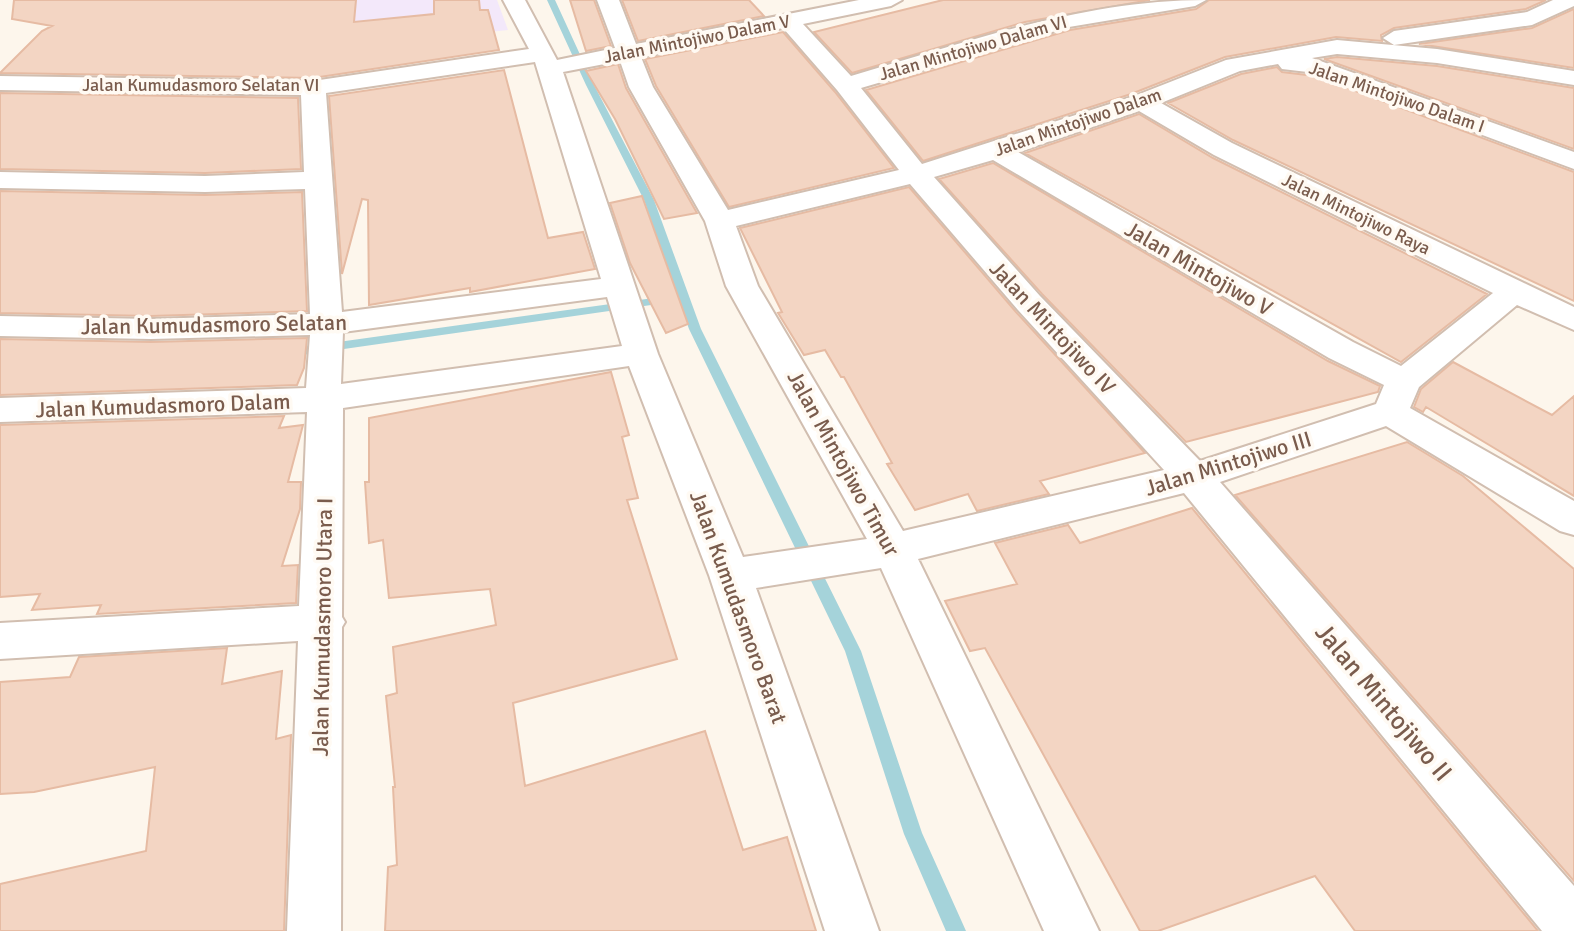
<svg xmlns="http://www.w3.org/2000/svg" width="1574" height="931" font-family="Signika,sans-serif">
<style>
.education{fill:#f3e8fa}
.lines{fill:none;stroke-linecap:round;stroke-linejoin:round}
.stream{fill:#a5d3da;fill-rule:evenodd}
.building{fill:#f3d5c3;stroke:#e6bba3;stroke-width:2}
.street-casing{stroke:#d1beb0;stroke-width:4}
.street{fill:#fff;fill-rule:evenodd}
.labels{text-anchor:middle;stroke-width:7;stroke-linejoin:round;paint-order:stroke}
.far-street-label{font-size:18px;fill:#7a5c4d;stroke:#fffaf3}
.street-label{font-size:22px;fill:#7a5c4d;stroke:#fffaf3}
.near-street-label{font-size:26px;fill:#7a5c4d;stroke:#fffaf3}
</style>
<rect width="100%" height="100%" fill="#fdf6ec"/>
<path class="education" d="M 302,0 L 497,0 L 508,30 L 289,54 Z"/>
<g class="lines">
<path class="stream" d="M 547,0 L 555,0 L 594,85 L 654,200 L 701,329 L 861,651 L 922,833 L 966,931 L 946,931 L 904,834 L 845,651 L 689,329 L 644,200 L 586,85 Z
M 668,296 L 672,298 L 672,302 L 288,357 L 282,353 L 288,349 Z"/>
</g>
<path class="building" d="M 14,0 L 356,0 L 354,22 L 434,14 L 434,0 L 479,0 L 480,10 L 488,10 L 499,50 L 313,78 L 0,73 L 42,31 L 52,26 L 12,19 Z
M 570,0 L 594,0 L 611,46 L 586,51 Z
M 622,0 L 749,0 L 764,16 L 638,41 Z
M 943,0 L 1150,0 L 1025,22 L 852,73 L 814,32 Z
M 1209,0 L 1546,0 L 1526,9 L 1394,28 L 1381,35 L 1382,41 L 1336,37 L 1225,57 L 1131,94 L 923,161 L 866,90 L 1070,30 L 1196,9 Z
M 1574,9 L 1574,68 L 1419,44 L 1532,28 Z
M 783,32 L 835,92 L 894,168 L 729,207 L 656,86 L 645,59 Z
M 1337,57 L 1437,66 L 1574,88 L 1574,149 L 1324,59 Z
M 618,64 L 626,88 L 697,213 L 664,219 L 615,119 L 586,71 Z
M 1277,67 L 1282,72 L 1315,76 L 1574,172 L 1574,301 L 1233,140 L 1168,103 L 1241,74 Z
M 504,70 L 548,238 L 583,232 L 595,269 L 470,292 L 470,288 L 369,305 L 368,200 L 362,199 L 342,274 L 329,96 Z
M 0,93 L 298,98 L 301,169 L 205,173 L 0,169 Z
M 1139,114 L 1213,158 L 1487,294 L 1401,362 L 1025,153 Z
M 993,163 L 1328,361 L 1380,386 L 1378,392 L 1186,442 L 1042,294 L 939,179 Z
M 909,187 L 1016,312 L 1145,453 L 1040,481 L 1049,494 L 977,511 L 968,494 L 915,510 L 887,464 L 892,463 L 844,377 L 841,377 L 825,350 L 804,355 L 778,313 L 782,312 L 740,228 Z
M 0,191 L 205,195 L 302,192 L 307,311 L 151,316 L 0,313 Z
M 642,196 L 688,324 L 666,333 L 630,263 L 610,203 Z
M 307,338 L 304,368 L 297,385 L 0,395 L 0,339 L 151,342 Z
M 1453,362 L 1552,415 L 1574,396 L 1574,496 L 1426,407 L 1423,412 L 1414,407 L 1421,389 Z
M 611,372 L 629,435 L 622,437 L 638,498 L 627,500 L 677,659 L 513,703 L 525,786 L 705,731 L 743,850 L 787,837 L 816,931 L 385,931 L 388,867 L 397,865 L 393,787 L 395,787 L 386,696 L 397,693 L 393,647 L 496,625 L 490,589 L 389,598 L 383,540 L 369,543 L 365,482 L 369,482 L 369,418 Z
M 284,416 L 279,428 L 303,425 L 288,482 L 301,482 L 300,509 L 282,566 L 298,565 L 296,603 L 97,614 L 101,605 L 32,610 L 40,594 L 0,597 L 0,425 Z
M 1407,442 L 1463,476 L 1574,569 L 1574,881 L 1235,495 Z
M 1192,508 L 1538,931 L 1355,931 L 1315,876 L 1158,931 L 1140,931 L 985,648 L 970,651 L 945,601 L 1017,584 L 995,543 L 1068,525 L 1080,543 Z
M 227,648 L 222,684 L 282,671 L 276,739 L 291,735 L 284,931 L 0,931 L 0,884 L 146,851 L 155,767 L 34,792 L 0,794 L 0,682 L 70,677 L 79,657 Z"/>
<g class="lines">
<defs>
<path id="street" d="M 503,0 L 525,0 L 557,60 L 615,48 L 597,0 L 619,0 L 636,44 L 859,0 L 902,0 L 891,6 L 803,24 L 851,76 C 967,42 1083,0 1206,0 L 1195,6 L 1069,27 L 861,88 L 922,164 L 1132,97 L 1226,60 L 1337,40 L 1437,49 L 1574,71 L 1574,85 L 1437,63 L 1337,54 L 1312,58 L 1574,152 L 1574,169 L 1316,73 L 1282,69 L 1278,64 L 1240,71 L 1161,103 L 1232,143 L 1574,307 L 1574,330 L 1517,305 L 1419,387 L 1410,408 L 1574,501 L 1574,535 L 1560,531 L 1386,426 L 1220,482 L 1574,886 L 1574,931 L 1542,931 L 1184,493 L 918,559 L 1099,931 L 1044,931 L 881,568 L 756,588 L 879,931 L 825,931 L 709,575 L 629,366 L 343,408 L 342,617 L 345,622 L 342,627 L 341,931 L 287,931 L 298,641 L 0,659 L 0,623 L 299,606 L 307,412 L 0,422 L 0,398 L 306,388 L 310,335 L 151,339 L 0,336 L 0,316 L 151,319 L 310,314 L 305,189 L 205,192 L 0,188 L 0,172 L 205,176 L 304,172 L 301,95 L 0,90 L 0,76 L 313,81 L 529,49 ZM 783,28 L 837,90 L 899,170 L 728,210 L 653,87 L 641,57 ZM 620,61 L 629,87 L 705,221 L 726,286 L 867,539 L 743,557 L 658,354 L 563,72 ZM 535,62 L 601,279 L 342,312 L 326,93 ZM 1139,111 L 1214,155 L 1493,293 L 1401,366 L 1353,342 L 1018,152 ZM 993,160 L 1329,358 L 1384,385 L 1376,404 L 1200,461 L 1040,296 L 934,177 ZM 910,184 L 1018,310 L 1164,470 L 903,531 L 758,286 L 736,226 ZM 607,297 L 622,346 L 341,384 L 343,332 Z
M 1553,0 L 1574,0 L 1574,6 L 1532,25 L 1394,45 L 1383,38 L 1394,31 L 1527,12 Z"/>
</defs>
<use href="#street" class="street-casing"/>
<use href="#street" class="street"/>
</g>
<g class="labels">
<g class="far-street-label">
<text transform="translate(697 39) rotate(-11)" y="6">Jalan Mintojiwo Dalam V</text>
<text transform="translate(973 48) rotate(-16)" y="6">Jalan Mintojiwo Dalam VI</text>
<text x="201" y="91">Jalan Kumudasmoro Selatan VI</text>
<text transform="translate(1397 97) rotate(19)" y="6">Jalan Mintojiwo Dalam I</text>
<text transform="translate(1078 122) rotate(-19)" y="6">Jalan Mintojiwo Dalam</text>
<text transform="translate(1356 214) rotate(26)" y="6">Jalan Mintojiwo Raya</text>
</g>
<g class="street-label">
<text transform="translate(1199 268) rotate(30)" y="8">Jalan Mintojiwo V</text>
<text transform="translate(214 324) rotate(-1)" y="8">Jalan Kumudasmoro Selatan</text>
<text transform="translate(1053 327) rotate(47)" y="8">Jalan Mintojiwo IV</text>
<text transform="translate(163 405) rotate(-2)" y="8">Jalan Kumudasmoro Dalam</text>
<text transform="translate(844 463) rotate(61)" y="8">Jalan Mintojiwo Timur</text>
<text transform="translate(1228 463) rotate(-17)" y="8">Jalan Mintojiwo III</text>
<text transform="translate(739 607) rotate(70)" y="8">Jalan Kumudasmoro Barat</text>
<text transform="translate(322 627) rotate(-89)" y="8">Jalan Kumudasmoro Utara I</text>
</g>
<g class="near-street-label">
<text transform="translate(1384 702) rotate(50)" y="9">Jalan Mintojiwo II</text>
</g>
</g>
</svg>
